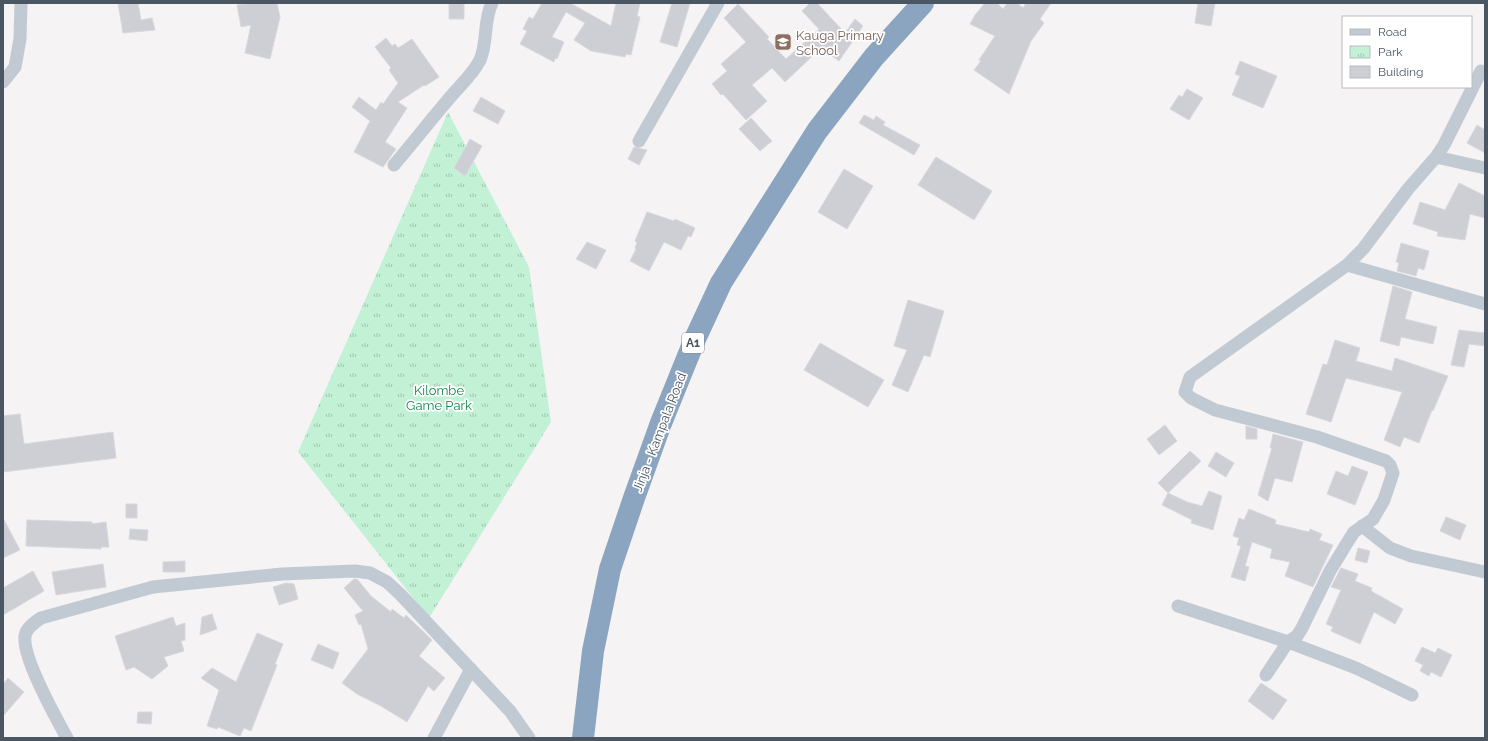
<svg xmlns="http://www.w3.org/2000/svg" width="1488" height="741" font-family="Raleway,sans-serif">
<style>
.park{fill:url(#park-tufts)}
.building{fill:#cdcfd5;stroke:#d7d9de}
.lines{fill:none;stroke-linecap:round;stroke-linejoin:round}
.street{stroke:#c1cad2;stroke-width:13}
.highway{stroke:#8ba5c1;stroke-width:22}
.labels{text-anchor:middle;stroke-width:3.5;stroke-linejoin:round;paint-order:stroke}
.shield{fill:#fff;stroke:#808990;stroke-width:1}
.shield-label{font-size:12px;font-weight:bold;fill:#4a5661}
.education-label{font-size:13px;fill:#785e54;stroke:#fff;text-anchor:start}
.park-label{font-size:13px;fill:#17864f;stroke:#fff}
.street-label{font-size:13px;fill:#4a5661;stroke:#fff}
</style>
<defs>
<pattern id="park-tufts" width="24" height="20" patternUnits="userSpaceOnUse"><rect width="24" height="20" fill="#c3f1d5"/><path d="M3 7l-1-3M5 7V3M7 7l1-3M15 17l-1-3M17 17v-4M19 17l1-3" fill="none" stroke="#a0c6b0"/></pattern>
</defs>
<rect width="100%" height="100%" fill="#f5f3f3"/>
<path class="park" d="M 448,112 L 529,267 L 551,422 L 429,618 L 298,452 Z"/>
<path class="building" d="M 118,3 L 138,3 L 141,20 L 152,18 L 155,30 L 123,33 Z
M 251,3 L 277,3 L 280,17 L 270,59 L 245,53 L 251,25 L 241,27 L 237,5 Z
M 449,3 L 464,3 L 464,19 L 449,19 Z
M 542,3 L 570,3 L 611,26 L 616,3 L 640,3 L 637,16 L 640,17 L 631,55 L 626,54 L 625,57 L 591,51 L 574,40 L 585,23 L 566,12 L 552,37 L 564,42 L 557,59 L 555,58 L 554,62 L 520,44 L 527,31 L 523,29 L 529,17 L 533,19 Z
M 672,3 L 690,3 L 677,47 L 660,42 Z
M 810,3 L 817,3 L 845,33 L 855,19 L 863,26 L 839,61 L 821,48 L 785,82 L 772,68 L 752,85 L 767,101 L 746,120 L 723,94 L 721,95 L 712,84 L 727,71 L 721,64 L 746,42 L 724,18 L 738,4 L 769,37 L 767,39 L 786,59 L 819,29 L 802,11 Z
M 985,3 L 997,3 L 1003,9 L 1007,3 L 1017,3 L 1023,8 L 1026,3 L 1051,3 L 1040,19 L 1044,23 L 1031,41 L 1009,94 L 974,70 L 981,61 L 979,60 L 995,36 L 970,24 L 975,15 Z
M 1198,3 L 1215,3 L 1211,26 L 1195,23 Z
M 386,38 L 392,46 L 395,44 L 398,48 L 412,39 L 439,77 L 425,86 L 424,85 L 398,102 L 407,108 L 385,142 L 396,149 L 383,167 L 354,152 L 370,121 L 352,107 L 359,97 L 376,110 L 381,102 L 383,104 L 398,83 L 389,70 L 391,68 L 375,47 Z
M 1240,61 L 1277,76 L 1263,108 L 1232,95 L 1240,76 L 1235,74 Z
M 1187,89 L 1203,98 L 1189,120 L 1170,109 L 1179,95 L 1182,97 Z
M 481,97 L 505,111 L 498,124 L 473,111 Z
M 864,115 L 874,120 L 876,116 L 885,122 L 883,125 L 920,145 L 914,155 L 859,123 Z
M 751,118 L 772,141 L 760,151 L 739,129 Z
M 1477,125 L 1485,130 L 1485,153 L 1467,143 Z
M 470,139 L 482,146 L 465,176 L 454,168 Z
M 634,147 L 647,150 L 639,165 L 628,159 Z
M 936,157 L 992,191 L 974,220 L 918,185 Z
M 844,169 L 873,186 L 847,229 L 818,212 Z
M 1459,183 L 1485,196 L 1485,218 L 1470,214 L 1465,240 L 1437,236 L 1438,232 L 1413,224 L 1420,202 L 1445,210 Z
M 647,212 L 674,221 L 675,219 L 695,228 L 691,237 L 688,236 L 681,250 L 664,242 L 649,271 L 630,261 L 636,249 L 635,248 L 637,242 L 635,241 Z
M 587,242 L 606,250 L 596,269 L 576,259 Z
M 1401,243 L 1429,251 L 1424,270 L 1418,268 L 1416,276 L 1397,271 L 1399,263 L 1396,262 Z
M 1393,286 L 1412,292 L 1405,319 L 1437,327 L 1433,344 L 1401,337 L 1399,346 L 1380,341 Z
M 908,300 L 944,311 L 930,357 L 924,355 L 908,392 L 892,385 L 907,350 L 894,346 Z
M 1459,330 L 1485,333 L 1485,346 L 1469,344 L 1464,367 L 1451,365 Z
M 1335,340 L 1360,348 L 1356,361 L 1392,371 L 1395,358 L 1448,376 L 1433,411 L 1432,410 L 1419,443 L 1404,437 L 1400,447 L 1384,440 L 1402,392 L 1346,378 L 1331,422 L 1306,414 L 1323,364 L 1327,365 Z
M 820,343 L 884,380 L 868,407 L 804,370 Z
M 20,414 L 24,444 L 113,432 L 116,458 L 3,472 L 3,416 Z
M 1165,425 L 1177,441 L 1159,455 L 1147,439 Z
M 1246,426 L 1257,429 L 1257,439 L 1246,439 Z
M 1273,434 L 1303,442 L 1292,482 L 1275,478 L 1268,501 L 1258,495 L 1272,448 L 1270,448 Z
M 1190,451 L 1201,461 L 1168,493 L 1158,483 Z
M 1216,452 L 1234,463 L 1226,477 L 1208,466 Z
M 1352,466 L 1368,472 L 1355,505 L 1327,494 L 1336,471 L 1348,476 Z
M 1209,491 L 1222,496 L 1213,530 L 1191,523 L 1192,520 L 1162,505 L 1168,493 L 1187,502 L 1202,506 Z
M 126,504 L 137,504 L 137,518 L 126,518 Z
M 1249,509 L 1276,520 L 1275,524 L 1309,532 L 1310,529 L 1322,534 L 1319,540 L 1333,545 L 1313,587 L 1285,576 L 1290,562 L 1270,558 L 1272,549 L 1252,542 L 1245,566 L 1249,567 L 1245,581 L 1231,577 L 1241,546 L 1237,545 L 1239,538 L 1233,536 L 1239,518 L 1244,520 Z
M 1446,517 L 1466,525 L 1460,540 L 1440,531 Z
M 3,518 L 20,550 L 3,558 Z
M 27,520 L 92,522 L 92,524 L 106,522 L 109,547 L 101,547 L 101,549 L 26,546 Z
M 130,529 L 148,530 L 147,541 L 129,539 Z
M 1358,548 L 1370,551 L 1367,563 L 1355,560 Z
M 185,561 L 185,572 L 163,572 L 163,562 Z
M 103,564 L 106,587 L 56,595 L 52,572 Z
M 1341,568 L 1358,574 L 1355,581 L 1372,588 L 1371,591 L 1403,609 L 1395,624 L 1374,612 L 1360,644 L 1331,631 L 1333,627 L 1326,624 L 1341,590 L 1331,587 Z
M 33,571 L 44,591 L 3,615 L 3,588 Z
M 354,579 L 357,579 L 371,596 L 391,612 L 392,609 L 404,618 L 406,615 L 432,640 L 419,656 L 445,678 L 434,691 L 428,686 L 407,722 L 381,706 L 357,694 L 342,683 L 368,649 L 361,624 L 359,625 L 355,615 L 363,611 L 344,588 Z
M 286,583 L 294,584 L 298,599 L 279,605 L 273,587 Z
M 212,614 L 217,629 L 200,635 L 202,617 Z
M 173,617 L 176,626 L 185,623 L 185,640 L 181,641 L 184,651 L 164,657 L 168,666 L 152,679 L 134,667 L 126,670 L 115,636 Z
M 257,633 L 283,644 L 275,664 L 277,665 L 251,731 L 244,728 L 240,736 L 218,727 L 217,729 L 207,726 L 219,690 L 201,678 L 212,668 L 236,682 Z
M 318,644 L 339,653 L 333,669 L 311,660 Z
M 1422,647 L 1435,653 L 1438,648 L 1452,655 L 1441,677 L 1431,672 L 1429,676 L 1420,671 L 1423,665 L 1415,661 Z
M 8,678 L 24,692 L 3,716 L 3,684 Z
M 1261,683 L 1287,700 L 1273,720 L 1248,701 Z
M 138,712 L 152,712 L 151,724 L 137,723 Z"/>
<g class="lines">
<path class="street" d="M 3,82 L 15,67 L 20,39 L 21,3
M 639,141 L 718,3
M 1436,157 L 1485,168
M 394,165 C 412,144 429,122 447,101 C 458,87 472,76 480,60 C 488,42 483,21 492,3
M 1347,265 L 1485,304
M 1362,526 L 1390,548 L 1411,556 L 1485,572
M 1178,606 L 1288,642 L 1297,636 L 1302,628 L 1330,571 L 1347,543 L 1354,532 L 1373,519 L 1384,500 L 1393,473 L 1390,465 L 1386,461 L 1317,437 L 1215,410 L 1191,398 L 1185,392 L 1190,377 L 1347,265 L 1363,249 L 1408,189 L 1436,157 L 1444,145 L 1481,71
M 1266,675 L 1288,642 L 1356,668 L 1412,695
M 67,738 C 56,718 22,657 25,636 C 26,628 35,622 41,618 L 153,587 L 282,574 L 355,571 L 370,573 L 387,582 L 400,594 L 510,711 L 529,738
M 434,738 L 471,669"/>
<path class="highway" d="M 583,738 L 593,651 L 610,569 L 634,498 L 661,423 L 695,339 L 721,283 L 817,131 L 874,57 L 923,3"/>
</g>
<defs>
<symbol id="school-square" viewBox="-11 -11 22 22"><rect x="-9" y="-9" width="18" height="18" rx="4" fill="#8d6e63" stroke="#fff"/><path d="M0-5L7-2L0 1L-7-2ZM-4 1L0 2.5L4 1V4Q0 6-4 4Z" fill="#fff"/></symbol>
</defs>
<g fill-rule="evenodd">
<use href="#school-square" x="773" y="32" width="20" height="20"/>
</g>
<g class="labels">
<rect class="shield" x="682" y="333" width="22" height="20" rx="3"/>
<g class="shield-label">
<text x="693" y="347">A1</text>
</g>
<g class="education-label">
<text x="796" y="40">Kauga Primary<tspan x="796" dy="15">School</tspan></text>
</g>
<g class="park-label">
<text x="439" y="395">Kilombe<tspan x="439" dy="15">Game Park</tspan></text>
</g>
<g class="street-label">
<text transform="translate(659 432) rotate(-69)" y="5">Jinja - Kampala Road</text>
</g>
</g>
<rect width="1488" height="741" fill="none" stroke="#4a5661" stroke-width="8"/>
<rect x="1342" y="16" width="130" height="72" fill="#ffffff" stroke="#b7bbc0"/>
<rect x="1350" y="29" width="20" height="6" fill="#c1cad2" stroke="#b7bbc0"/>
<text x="1378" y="36" font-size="12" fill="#4a5661">Road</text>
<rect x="1350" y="46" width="20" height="12" fill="url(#park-tufts)" stroke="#b7bbc0"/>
<text x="1378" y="56" font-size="12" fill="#4a5661">Park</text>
<rect x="1350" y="66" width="20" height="12" fill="#cdcfd5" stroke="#b7bbc0"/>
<text x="1378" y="76" font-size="12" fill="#4a5661">Building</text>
</svg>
